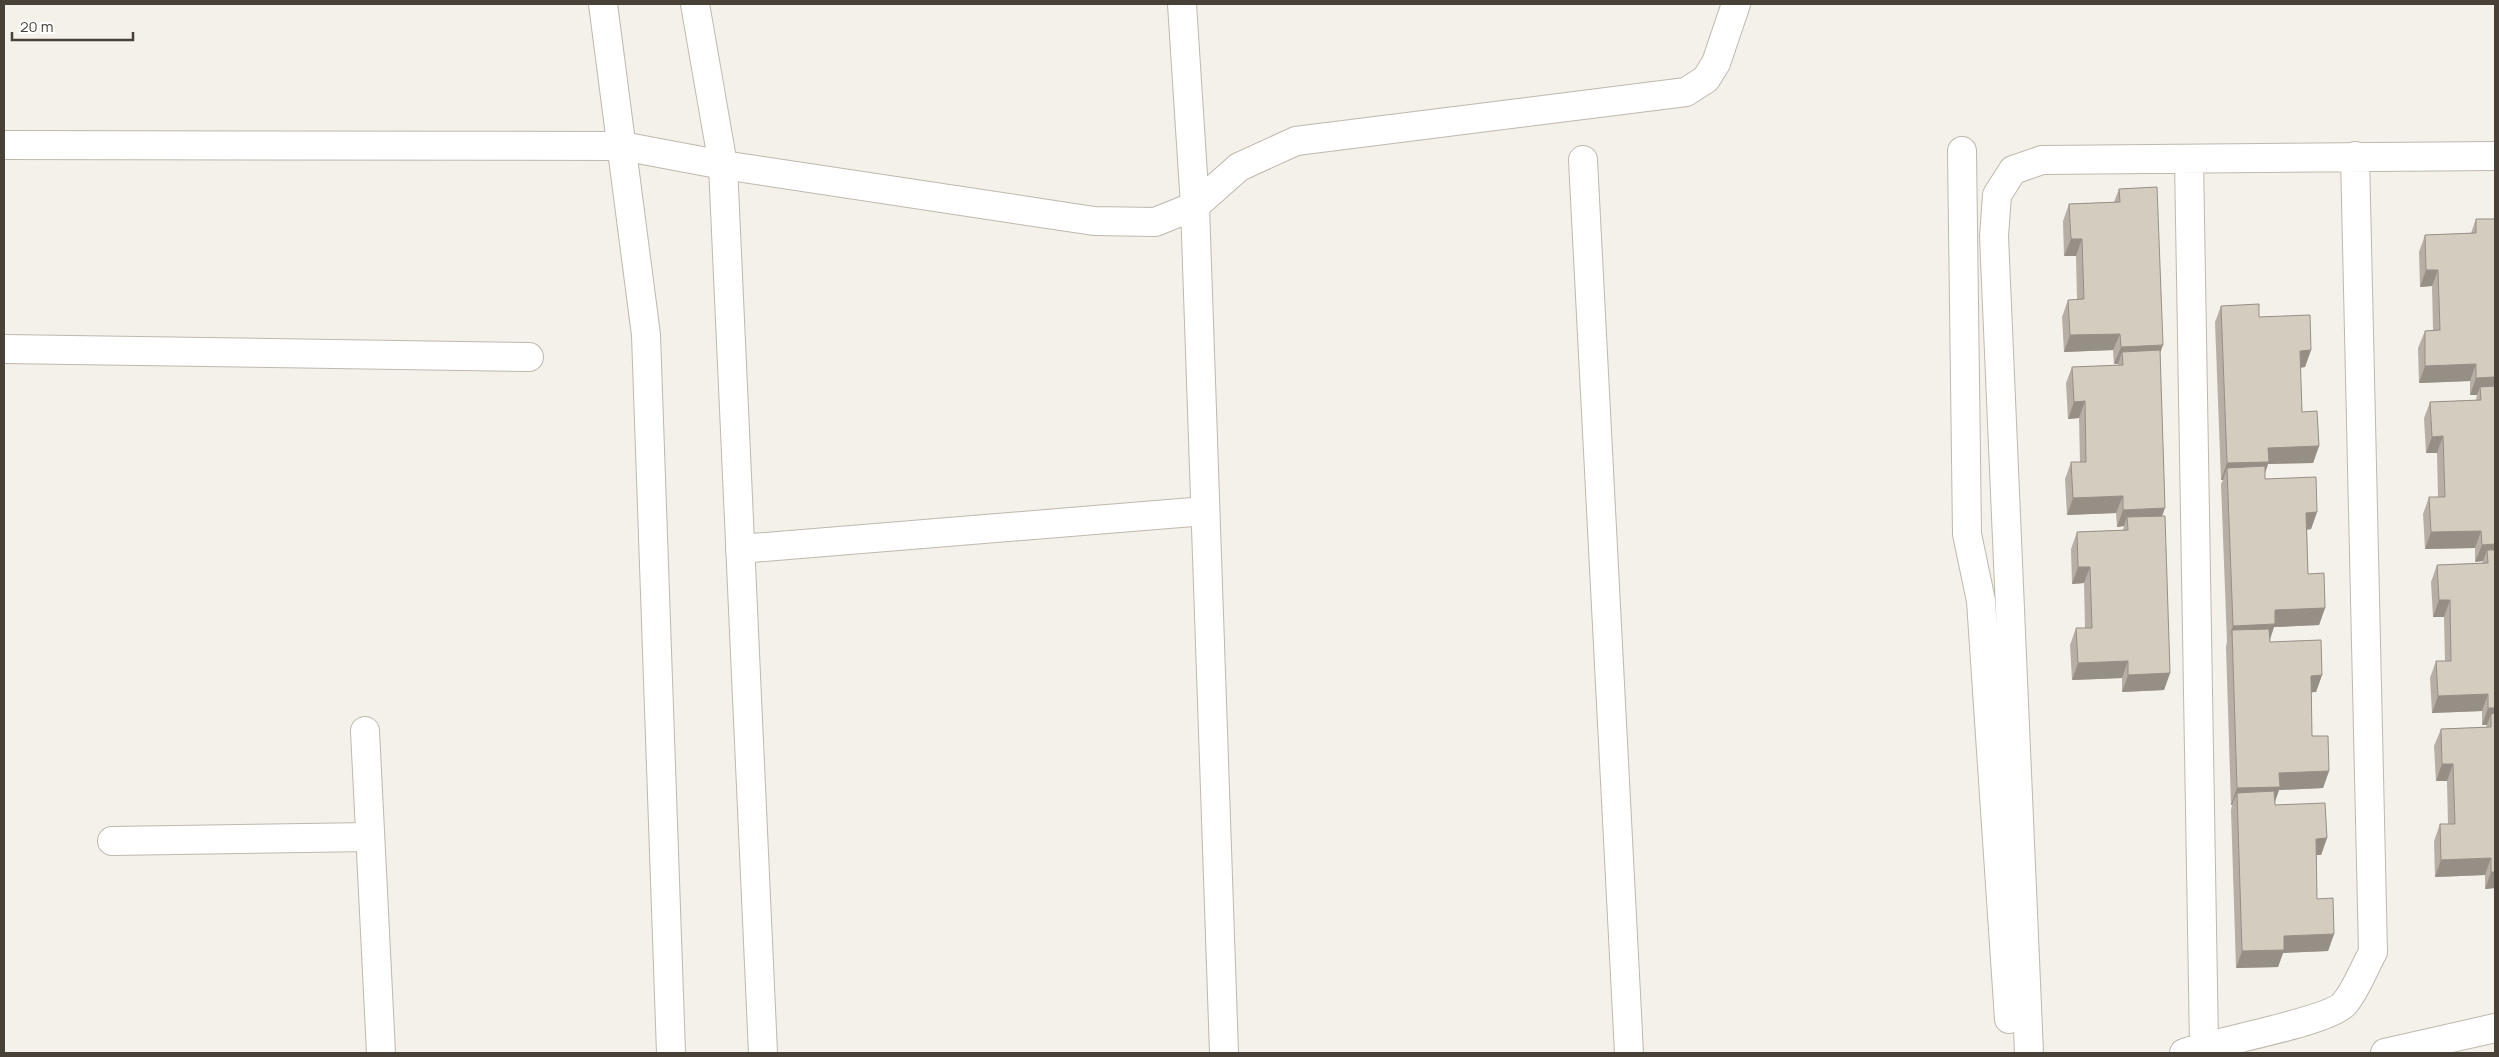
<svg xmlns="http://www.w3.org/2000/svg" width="2499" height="1057" font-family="Manrope,sans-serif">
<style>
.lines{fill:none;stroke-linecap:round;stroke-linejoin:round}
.minor-casing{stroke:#bfb8ad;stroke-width:30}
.tertiary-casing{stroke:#bfb8ad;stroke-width:30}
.minor{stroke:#fff;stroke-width:28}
.tertiary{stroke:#fff;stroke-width:28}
.wall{fill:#b7afa5}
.shaded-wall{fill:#958f86}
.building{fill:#d5ccc0;stroke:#958f86}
</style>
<rect width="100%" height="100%" fill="#f4f0ea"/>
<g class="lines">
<defs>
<path id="minor" d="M 1182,4 L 1195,206 L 1224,1053
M 4,145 L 622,146 L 723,165 L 1094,221 L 1155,222 L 1195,206 L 1239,167 L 1296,141 L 1686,92 L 1706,79 L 1716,63 L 1736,4
M 1962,151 L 1967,534 L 1981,601 L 2009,1019
M 1583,160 L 1629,1053
M 2189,160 L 2204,1046
M 4,349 L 529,357
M 740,549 L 1205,511
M 365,731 L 381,1053
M 112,841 L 370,837
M 2029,1053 L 1994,236 L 1997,195 L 2013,170 L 2042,160 L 2495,156
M 2184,1053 C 2216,1041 2330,1022 2345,1003 C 2357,988 2364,968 2373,952 L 2355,156"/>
<path id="tertiary" d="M 603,4 L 646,335 L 671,1053
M 695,4 L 723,165 L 763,1053
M 2385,1053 L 2495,1028"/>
</defs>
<use href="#minor" class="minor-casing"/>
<use href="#tertiary" class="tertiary-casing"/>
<use href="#minor" class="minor"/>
<use href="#tertiary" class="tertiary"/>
</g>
<path class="wall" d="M 2119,189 L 2160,354 L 2162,516 L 2170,673 L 2164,690 L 2122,692 L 2122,678 L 2072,680 L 2070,645 L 2076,628 L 2085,628 L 2084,583 L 2072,584 L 2071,549 L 2077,532 L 2123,530 L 2124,526 L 2117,527 L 2116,513 L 2067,515 L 2065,479 L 2071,462 L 2080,462 L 2079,418 L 2068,419 L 2066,383 L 2072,367 L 2118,365 L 2118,364 L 2114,364 L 2113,350 L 2064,352 L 2062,317 L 2068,300 L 2077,300 L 2076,256 L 2064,256 L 2063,221 L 2069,204 L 2114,202 Z
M 2476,219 L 2495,219 L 2495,888 L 2485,889 L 2485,875 L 2435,877 L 2434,841 L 2440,824 L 2448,824 L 2447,781 L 2436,781 L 2434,746 L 2441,729 L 2486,727 L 2487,725 L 2482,725 L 2482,711 L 2432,713 L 2430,678 L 2436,661 L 2445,661 L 2444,617 L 2433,617 L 2431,582 L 2437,565 L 2482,563 L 2483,561 L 2475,562 L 2475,548 L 2425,549 L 2423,514 L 2429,497 L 2438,497 L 2437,453 L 2426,453 L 2424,418 L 2430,402 L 2476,400 L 2477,395 L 2470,395 L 2470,381 L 2419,383 L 2418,348 L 2425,331 L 2433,330 L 2432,286 L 2420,287 L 2419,252 L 2425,235 L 2471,233 Z
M 2221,306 L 2259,317 L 2311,350 L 2305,367 L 2300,368 L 2302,412 L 2319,446 L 2313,463 L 2268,464 L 2265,473 L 2265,479 L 2317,512 L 2311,529 L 2307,530 L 2308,574 L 2325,608 L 2319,625 L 2274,627 L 2270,640 L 2270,642 L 2322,675 L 2316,692 L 2311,692 L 2312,736 L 2329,771 L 2323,788 L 2279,790 L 2275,802 L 2275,805 L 2327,838 L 2321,855 L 2316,855 L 2317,899 L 2334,934 L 2328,951 L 2283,953 L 2278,967 L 2236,968 L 2231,810 L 2232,805 L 2231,805 L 2226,647 L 2227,642 L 2221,484 L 2223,480 L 2221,480 L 2215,322 Z"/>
<path class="shaded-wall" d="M 2071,239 L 2082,239 L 2076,256 L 2064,256 Z
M 2426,270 L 2438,270 L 2432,286 L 2420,287 Z
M 2120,334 L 2113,350 L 2064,352 L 2070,335 Z
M 2163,345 L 2157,362 L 2122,352 L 2118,364 L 2114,364 L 2121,347 Z
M 2311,350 L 2305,367 L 2294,368 L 2300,351 Z
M 2476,364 L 2470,381 L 2419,383 L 2425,366 Z
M 2495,377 L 2495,394 L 2480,387 L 2477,395 L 2470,395 L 2476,378 Z
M 2085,401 L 2079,418 L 2068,419 L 2074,402 Z
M 2443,436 L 2437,453 L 2426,453 L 2432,437 Z
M 2319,446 L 2313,463 L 2268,464 L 2263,479 L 2227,468 L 2223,480 L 2221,480 L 2227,463 L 2268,448 Z
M 2123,496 L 2116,513 L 2067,515 L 2073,498 Z
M 2165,508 L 2159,525 L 2127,517 L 2124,526 L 2117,527 L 2123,510 Z
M 2317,512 L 2311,529 L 2300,530 L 2306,513 Z
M 2481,531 L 2475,548 L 2425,549 L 2431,532 Z
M 2495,544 L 2495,561 L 2487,550 L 2483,561 L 2475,562 L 2482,545 Z
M 2078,567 L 2090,567 L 2084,583 L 2072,584 Z
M 2439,600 L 2450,600 L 2444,617 L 2433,617 Z
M 2325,608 L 2319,625 L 2274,627 L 2269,641 L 2232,630 L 2227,642 L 2233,626 L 2275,610 Z
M 2128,661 L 2122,678 L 2072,680 L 2078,663 Z
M 2170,673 L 2164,690 L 2122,692 L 2128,675 Z
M 2322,675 L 2316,692 L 2304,693 L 2311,676 Z
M 2488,694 L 2482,711 L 2432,713 L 2438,696 Z
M 2488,708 L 2495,708 L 2495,724 L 2491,714 L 2487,725 L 2482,725 Z
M 2442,764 L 2453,764 L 2447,781 L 2436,781 Z
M 2329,771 L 2323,788 L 2279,790 L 2274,804 L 2237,793 L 2232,805 L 2231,805 L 2237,788 L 2279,773 Z
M 2327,838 L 2321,855 L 2309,855 L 2316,839 Z
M 2491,858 L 2485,875 L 2435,877 L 2441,860 Z
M 2491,872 L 2495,872 L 2495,888 L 2485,889 Z
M 2334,934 L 2328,951 L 2283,953 L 2278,967 L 2236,968 L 2242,951 L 2284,936 Z"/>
<path class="building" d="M 2157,187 L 2163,345 L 2121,347 L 2120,334 L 2070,335 L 2068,300 L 2084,299 L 2082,239 L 2071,239 L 2069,204 L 2120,202 L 2119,189 Z
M 2476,219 L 2495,219 L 2495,377 L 2476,378 L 2476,364 L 2425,366 L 2425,331 L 2440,330 L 2438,270 L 2426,270 L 2425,235 L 2476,233 Z
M 2259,304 L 2259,317 L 2310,315 L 2311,350 L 2300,351 L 2302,412 L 2317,411 L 2319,446 L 2268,448 L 2269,462 L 2227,463 L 2221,306 Z
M 2160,350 L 2165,508 L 2123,510 L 2123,496 L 2073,498 L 2071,462 L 2086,462 L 2085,401 L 2074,402 L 2072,367 L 2123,365 L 2122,352 Z
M 2495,386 L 2495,544 L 2482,545 L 2481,531 L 2431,532 L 2429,497 L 2445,497 L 2443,436 L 2432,437 L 2430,402 L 2481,400 L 2480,387 Z
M 2265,466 L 2265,479 L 2316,477 L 2317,512 L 2306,513 L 2308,574 L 2324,573 L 2325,608 L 2275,610 L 2275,624 L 2233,626 L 2227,468 Z
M 2165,516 L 2170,673 L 2128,675 L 2128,661 L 2078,663 L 2076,628 L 2092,628 L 2090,567 L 2078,567 L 2077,532 L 2128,530 L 2127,517 Z
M 2487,550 L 2495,550 L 2495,708 L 2488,708 L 2488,694 L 2438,696 L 2436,661 L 2451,661 L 2450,600 L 2439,600 L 2437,565 L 2488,563 Z
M 2269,629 L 2270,642 L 2321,640 L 2322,675 L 2311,676 L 2312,736 L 2328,736 L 2329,771 L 2279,773 L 2280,787 L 2237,788 L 2232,630 Z
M 2495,713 L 2495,872 L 2491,872 L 2491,858 L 2441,860 L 2440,824 L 2455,824 L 2453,764 L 2442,764 L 2441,729 L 2491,727 L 2491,714 Z
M 2274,791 L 2275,805 L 2325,803 L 2327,838 L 2316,839 L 2317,899 L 2333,898 L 2334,934 L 2284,936 L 2284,950 L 2242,951 L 2237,793 Z"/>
<rect width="2499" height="1057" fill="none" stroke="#484138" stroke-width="10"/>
<path d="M12 32v8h121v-8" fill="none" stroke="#484138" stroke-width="2.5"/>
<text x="20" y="32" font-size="15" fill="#484138" stroke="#ffffff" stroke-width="4" paint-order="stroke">20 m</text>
</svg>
